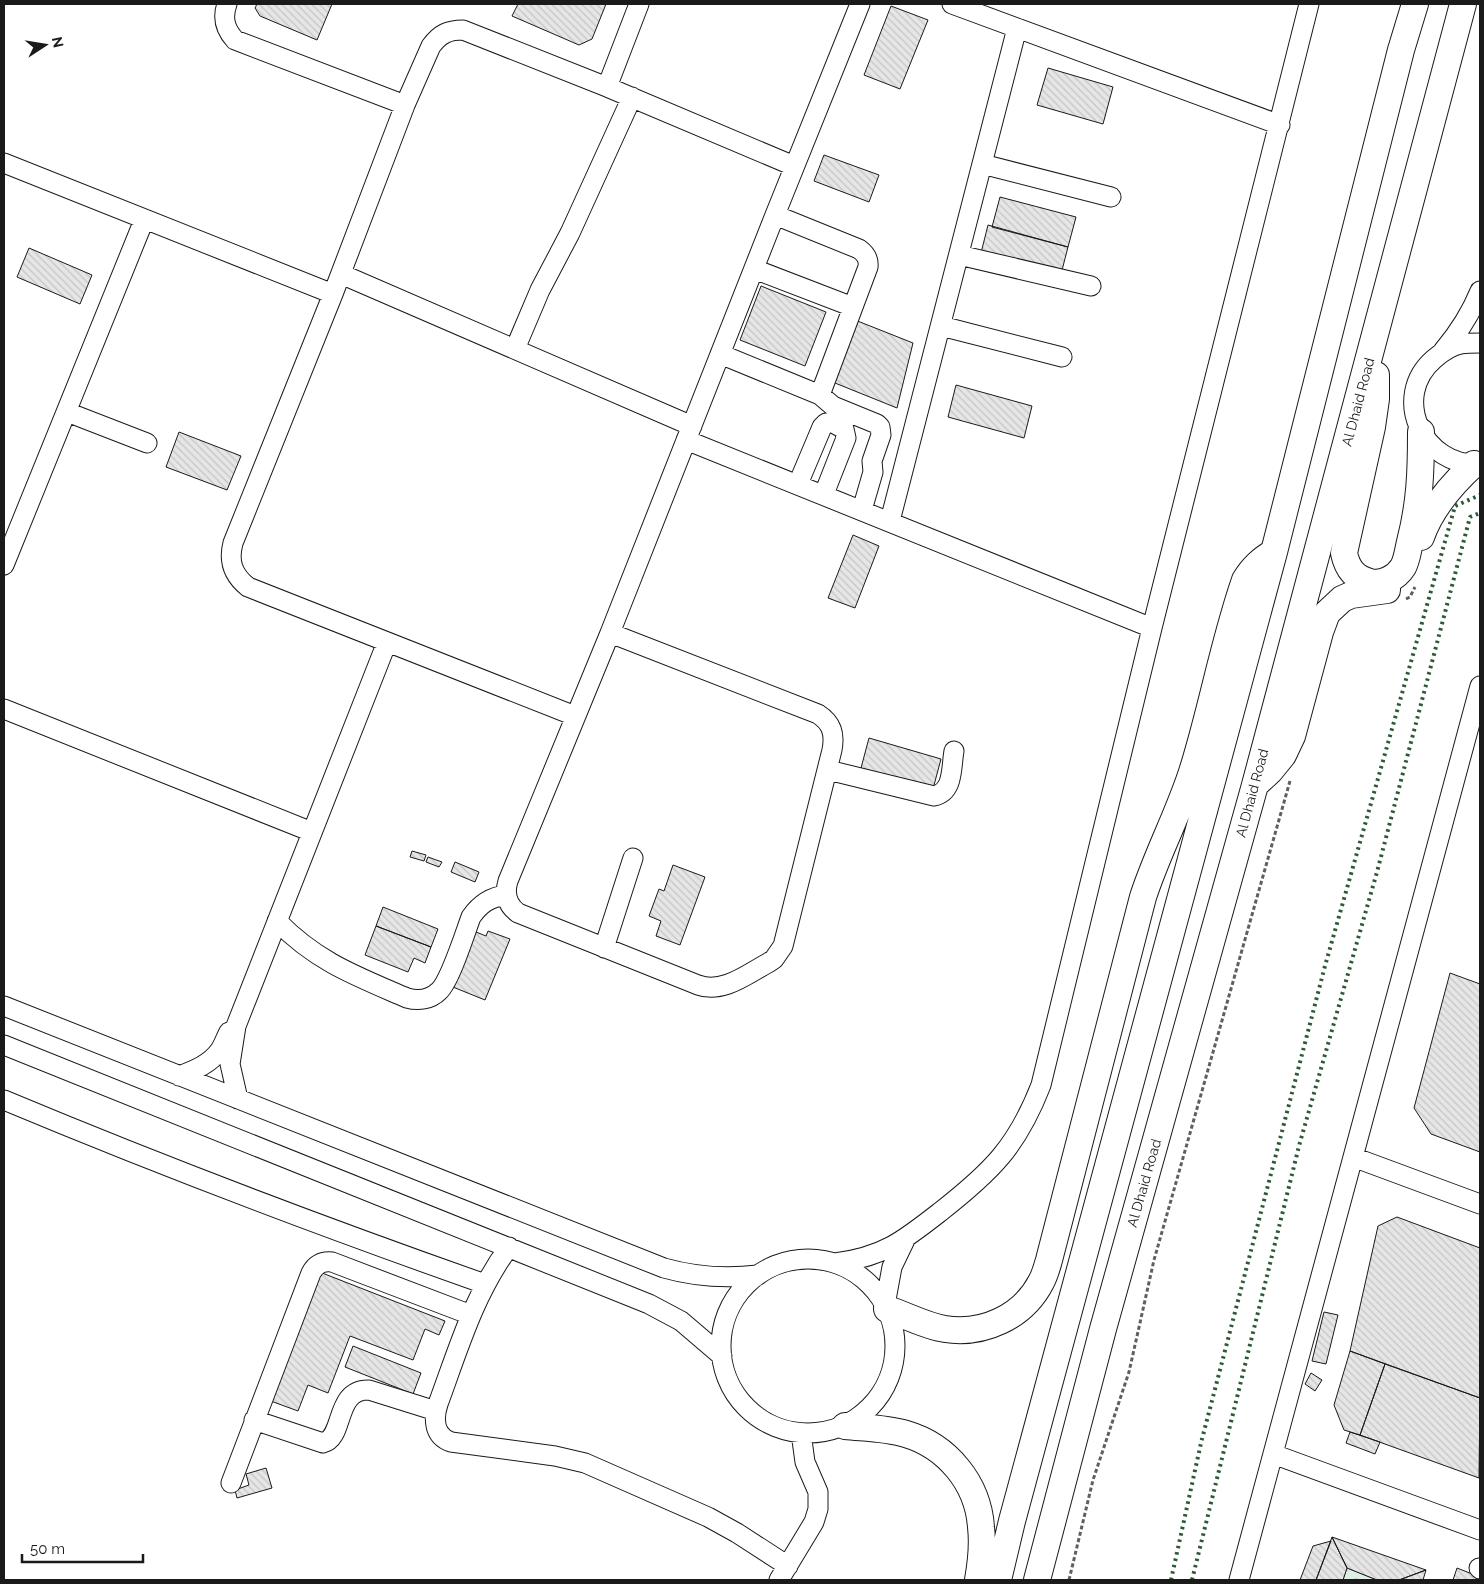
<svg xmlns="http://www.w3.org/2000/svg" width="1484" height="1584" font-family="Raleway,sans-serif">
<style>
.forest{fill:url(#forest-crowns);stroke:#6a6a6a}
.building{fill:url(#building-back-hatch);stroke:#1a1a1a}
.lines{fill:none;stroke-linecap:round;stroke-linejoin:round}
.minor-casing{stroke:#1a1a1a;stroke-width:21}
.highway-casing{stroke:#1a1a1a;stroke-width:28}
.path{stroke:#5f5f5f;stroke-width:3;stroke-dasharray:4 2.5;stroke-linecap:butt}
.minor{stroke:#fff;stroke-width:19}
.highway{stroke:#fff;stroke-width:26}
.hedge{stroke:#2b5a34;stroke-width:4;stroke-dasharray:2.5 4;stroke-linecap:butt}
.labels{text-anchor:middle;stroke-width:4;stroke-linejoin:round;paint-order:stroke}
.street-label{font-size:14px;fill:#1a1a1a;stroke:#fff}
</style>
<defs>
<pattern id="forest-crowns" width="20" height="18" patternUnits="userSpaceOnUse" patternTransform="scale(1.25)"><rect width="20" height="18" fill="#e0efe3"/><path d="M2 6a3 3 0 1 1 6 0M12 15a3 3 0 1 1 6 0" fill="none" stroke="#c0ccc2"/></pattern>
<pattern id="building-back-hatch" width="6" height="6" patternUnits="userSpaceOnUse" patternTransform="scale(1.25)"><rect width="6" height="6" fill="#e6e6e6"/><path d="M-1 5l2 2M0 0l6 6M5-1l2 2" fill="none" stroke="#c5c5c5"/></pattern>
</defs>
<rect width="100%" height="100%" fill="#fff"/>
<path class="forest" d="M 1347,1568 L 1377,1580 L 1343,1580 Z"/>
<path class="building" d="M 257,4 L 332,4 L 317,40 L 260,16 L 255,8 Z
M 518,4 L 606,4 L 592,39 L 579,45 L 512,16 Z
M 891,6 L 928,20 L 900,89 L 864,75 Z
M 1048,68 L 1113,87 L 1103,124 L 1037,105 Z
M 824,155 L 879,175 L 869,202 L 814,181 Z
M 1000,197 L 1076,217 L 1068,247 L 992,227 Z
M 988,225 L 1068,247 L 1060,278 L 980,257 Z
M 29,248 L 92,275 L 80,304 L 17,277 Z
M 761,286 L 826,312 L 805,366 L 740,340 Z
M 855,320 L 913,343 L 897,408 L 830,381 Z
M 956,385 L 1032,406 L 1024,438 L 948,417 Z
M 179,432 L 241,456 L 227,490 L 166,467 Z
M 853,535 L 879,546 L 855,608 L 828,598 Z
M 869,738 L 941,759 L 933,789 L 861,768 Z
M 412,851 L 426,855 L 424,861 L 410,857 Z
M 428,857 L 442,862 L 439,867 L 426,862 Z
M 455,862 L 479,872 L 475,882 L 451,872 Z
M 673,865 L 705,877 L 680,945 L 656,936 L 661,921 L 649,916 L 659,889 L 664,891 Z
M 383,907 L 438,929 L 431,947 L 376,926 Z
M 376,926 L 431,947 L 425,963 L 414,958 L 408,972 L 365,955 Z
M 471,930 L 486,936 L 488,931 L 510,939 L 485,1000 L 448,985 Z
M 1450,973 L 1480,984 L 1480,1152 L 1431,1134 L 1414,1108 Z
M 1397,1217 L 1480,1248 L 1480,1398 L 1350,1351 L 1378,1226 Z
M 317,1271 L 445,1321 L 439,1335 L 425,1329 L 413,1360 L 350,1336 L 328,1393 L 308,1385 L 298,1411 L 268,1400 Z
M 1324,1312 L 1338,1315 L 1326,1364 L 1312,1361 Z
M 353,1346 L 421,1373 L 413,1394 L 345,1367 Z
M 1350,1351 L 1385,1364 L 1360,1435 L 1344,1430 L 1334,1405 Z
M 1385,1364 L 1480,1398 L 1479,1478 L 1360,1435 Z
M 1311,1373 L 1322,1380 L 1315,1391 L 1305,1384 Z
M 1350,1432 L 1380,1442 L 1375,1454 L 1346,1443 Z
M 266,1468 L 272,1488 L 237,1498 L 235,1490 L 249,1485 L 246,1474 Z
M 1332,1537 L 1426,1570 L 1399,1580 L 1377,1580 L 1347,1568 Z
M 1332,1537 L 1347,1568 L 1343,1580 L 1316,1580 Z
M 1331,1541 L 1316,1580 L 1300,1580 L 1313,1546 Z
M 1457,1568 L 1480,1577 L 1480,1580 L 1453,1580 Z
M 1426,1570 L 1423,1580 L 1399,1580 Z"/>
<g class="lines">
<defs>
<path id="minor" d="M 227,4 C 222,18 225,29 235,40 L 405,105
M 952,4 L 1280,125
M 607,87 L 639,4
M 4,163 L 333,294
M 982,164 L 1111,197
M 775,215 L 859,249 C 866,254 869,259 868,267 L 820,395
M 959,255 L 1091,286
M 754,269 L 853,307
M 341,274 L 692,426
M 941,326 L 1062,357
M 1480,343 C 1474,343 1467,343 1461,344 C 1451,346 1442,352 1434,359 C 1390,397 1423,467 1480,464
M 515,349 L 540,290 L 570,233 L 632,97
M 1443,351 C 1459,332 1471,313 1480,291
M 720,354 L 820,395 L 833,406 L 877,424 L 880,427 L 881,435 L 872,461 L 873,472 L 862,510
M 67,412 L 147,443
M 686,440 L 1152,628
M 798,484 L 822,427 L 826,423 L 833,423 L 844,429 L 846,438 L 824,494
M 890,521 L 1017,28
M 4,565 L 144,220
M 610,633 L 818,714 C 832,723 835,734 832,750 L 783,946 L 774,959 L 768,963 C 747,974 723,994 698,985 L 518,913 C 507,905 504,894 508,881 Z
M 610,633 L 775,215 L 860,4
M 4,709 L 312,832
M 575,716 L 248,587 C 233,575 228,562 233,543 L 333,294 L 405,105 L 431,46 C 440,34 448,30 463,30 L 607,87 L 794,166
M 828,770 L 934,796 C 954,792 951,767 954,751
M 277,921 C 317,962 356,976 407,998 C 418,1001 430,1000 439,991 C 450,981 465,933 471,917 C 480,904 490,897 506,895
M 604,948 L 633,858
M 4,1006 L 664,1268 C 696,1277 725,1279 758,1275
M 4,1045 L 649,1304 L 681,1321 L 722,1356
M 179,1076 C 195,1070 210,1064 220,1050 C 224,1044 226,1037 229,1032
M 238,1099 L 230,1064 L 236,1026 L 387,642
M 4,1100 C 162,1166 323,1227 485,1284
M 1353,1157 L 1480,1204
M 509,1247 C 474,1294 458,1350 438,1404 C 433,1420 434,1436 451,1442 L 555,1456 L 585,1463 L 708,1517 L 737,1533 L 788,1566
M721 1346a87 87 0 1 1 174 0a87 87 0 1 1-174 0Z
M 835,1263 C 883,1257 903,1241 940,1212 C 991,1172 1017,1147 1041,1085 L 1152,628 L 1309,4
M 885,1305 L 892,1267 L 905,1240
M 254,1420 L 323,1443 C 345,1438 334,1389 369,1390 L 436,1411
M 1273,1454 L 1480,1530
M 231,1483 L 311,1273 C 316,1264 322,1261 332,1262 L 471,1315
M 1479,1568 L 1480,1569
M 779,1580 L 814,1522 L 818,1509 L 818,1492 L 805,1462 L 801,1433
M 1239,1580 L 1480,686"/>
<path id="highway" d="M 1376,375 L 1376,399 L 1372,427 L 1344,553 C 1347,568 1354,578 1370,582 C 1382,585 1396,578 1403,567 C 1407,560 1408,550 1410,542 C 1420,503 1421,472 1421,432
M 1421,537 C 1431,508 1451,485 1474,464
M 1257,783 L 1270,771 L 1283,755 L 1292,736 L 1320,632 L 1327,613 L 1342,599 L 1351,595 L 1387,590
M 887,1309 C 906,1315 925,1326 945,1329 C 983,1335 1023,1317 1041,1282 C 1045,1275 1047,1267 1049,1260 L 1143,897 C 1157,854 1178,815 1192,772 C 1212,709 1223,643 1245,580 C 1253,567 1261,560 1274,552
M 845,1426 C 865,1428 886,1428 906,1434 C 947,1446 978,1483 981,1527 C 983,1544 981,1563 978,1580
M 998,1580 L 1012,1521 L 1274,552 L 1401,50 L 1415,4
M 1037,1580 L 1103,1329 L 1255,785 L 1463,4"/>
</defs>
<use href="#minor" class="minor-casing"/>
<use href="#highway" class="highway-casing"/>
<path class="path" d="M 1406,599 L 1410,597 L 1415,587
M 1069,1580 L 1093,1480 L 1129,1372 L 1154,1260 L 1290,781"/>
<use href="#minor" class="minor"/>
<use href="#highway" class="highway"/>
<path class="hedge" d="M 1171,1580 L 1201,1443 L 1325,966 L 1455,506 L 1480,495
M 1192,1580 L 1299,1146 L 1377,872 L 1470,517 L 1480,513"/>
</g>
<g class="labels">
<g class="street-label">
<text transform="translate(1358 402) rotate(-75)" y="5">Al Dhaid Road</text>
<text transform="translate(1252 793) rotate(-75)" y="5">Al Dhaid Road</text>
<text transform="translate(1144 1183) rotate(-74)" y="5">Al Dhaid Road</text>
</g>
</g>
<rect width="1484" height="1584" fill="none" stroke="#1a1a1a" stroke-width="10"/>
<g transform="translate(45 45) rotate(78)" stroke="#ffffff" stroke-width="4" paint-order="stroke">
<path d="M0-4L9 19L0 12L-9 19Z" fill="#1a1a1a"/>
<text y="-8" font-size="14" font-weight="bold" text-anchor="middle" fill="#1a1a1a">N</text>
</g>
<path d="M22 1554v8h121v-8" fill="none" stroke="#1a1a1a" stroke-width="2.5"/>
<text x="30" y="1554" font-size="15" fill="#1a1a1a" stroke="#ffffff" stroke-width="4" paint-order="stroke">50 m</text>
</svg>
